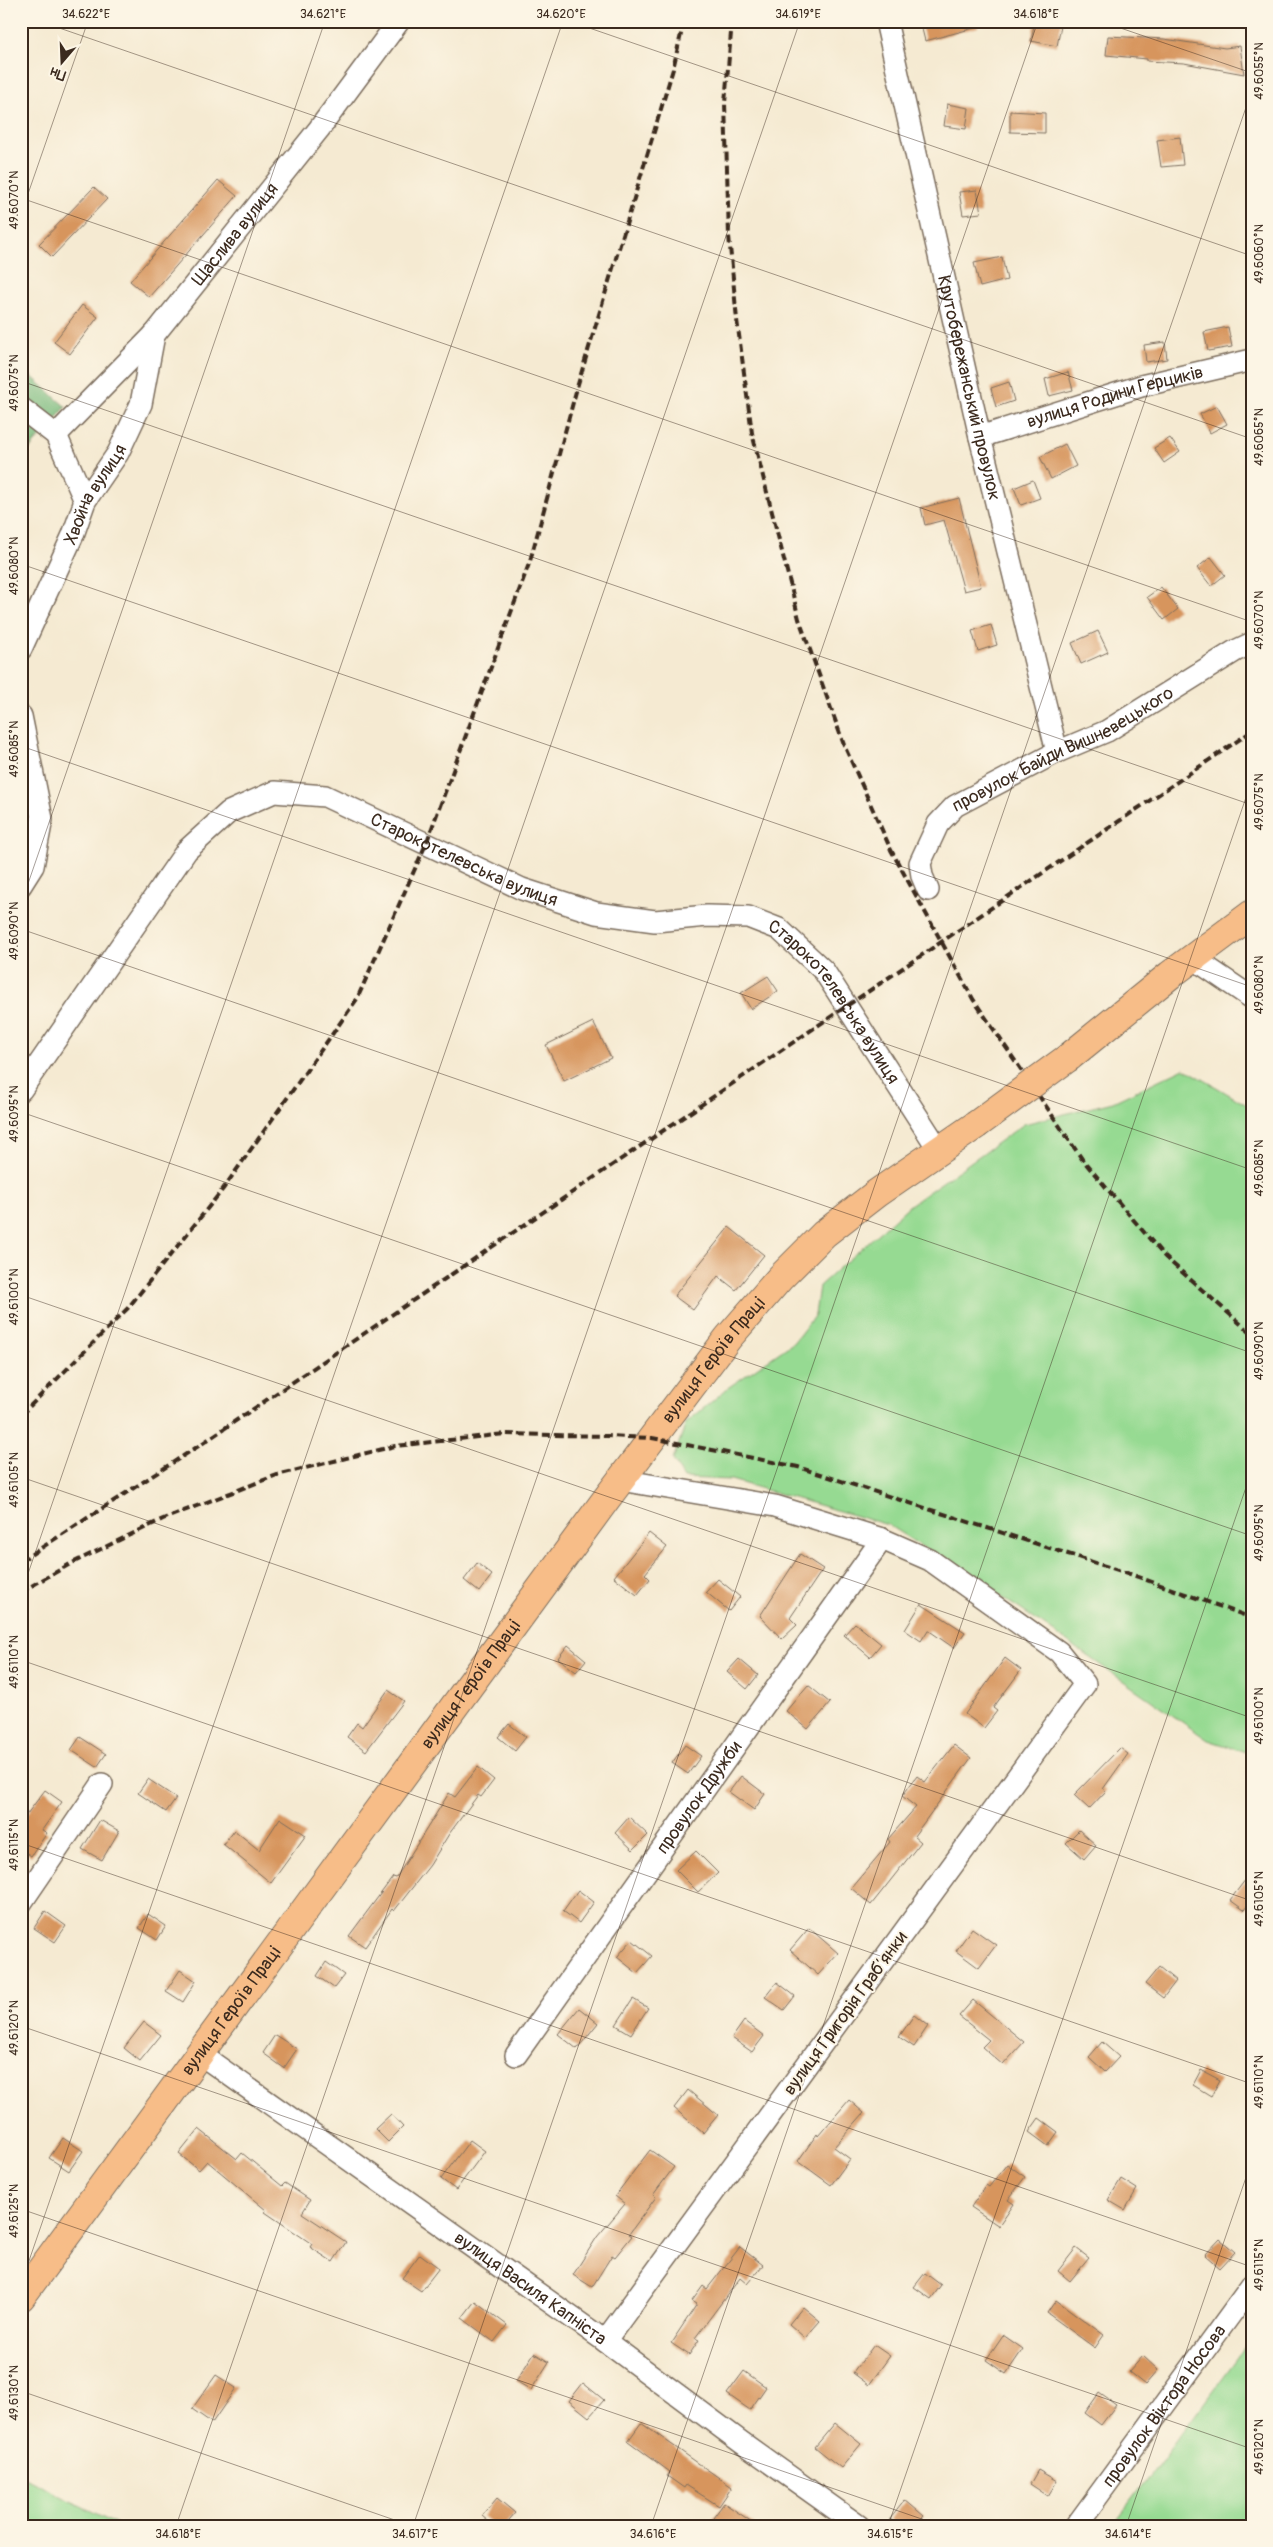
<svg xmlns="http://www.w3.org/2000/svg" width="1273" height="2547" font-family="Pangolin,sans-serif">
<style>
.green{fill:#96da92;stroke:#688258}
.forest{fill:#78ba7c;stroke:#5a724d}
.building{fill:#d7955d}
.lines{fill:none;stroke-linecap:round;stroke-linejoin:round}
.minor-casing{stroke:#7c6d5d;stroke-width:24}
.major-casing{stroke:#7c6d5d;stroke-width:30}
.minor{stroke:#fff;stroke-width:21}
.major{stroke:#f7bd88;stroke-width:28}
.rail{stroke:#3b2a1e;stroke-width:4;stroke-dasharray:8 4;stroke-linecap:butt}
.major-bridge-casing{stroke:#7c6d5d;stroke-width:30;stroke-linecap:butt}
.major-bridge{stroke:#f7bd88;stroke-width:28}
.ticks{fill:none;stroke:#3b2a1e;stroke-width:1;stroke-opacity:0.45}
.labels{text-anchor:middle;stroke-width:4;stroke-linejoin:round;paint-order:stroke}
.street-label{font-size:18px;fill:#3b2a1e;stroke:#fcf5e5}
.neatline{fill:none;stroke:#3b2a1e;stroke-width:2}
.ticks-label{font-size:12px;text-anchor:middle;fill:#3b2a1e}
</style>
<rect width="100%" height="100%" fill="#fcf5e5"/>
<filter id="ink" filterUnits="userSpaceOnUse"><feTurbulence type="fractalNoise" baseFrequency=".02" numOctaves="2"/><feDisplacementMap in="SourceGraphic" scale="10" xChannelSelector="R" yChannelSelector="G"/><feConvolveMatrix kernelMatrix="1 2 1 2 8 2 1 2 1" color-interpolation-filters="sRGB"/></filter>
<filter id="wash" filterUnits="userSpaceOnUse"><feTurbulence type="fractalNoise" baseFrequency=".0096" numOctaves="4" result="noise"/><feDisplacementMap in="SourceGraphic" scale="20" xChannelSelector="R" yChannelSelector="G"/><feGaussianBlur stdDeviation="1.12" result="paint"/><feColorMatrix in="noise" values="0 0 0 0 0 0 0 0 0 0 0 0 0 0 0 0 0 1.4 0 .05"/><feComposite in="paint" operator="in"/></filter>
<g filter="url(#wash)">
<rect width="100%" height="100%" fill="#f5ead2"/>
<path class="green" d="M 1184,1068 L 1252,1108 L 1252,1754 L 1208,1740 L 1020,1609 L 888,1525 L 731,1480 L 684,1478 L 673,1460 L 686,1423 L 729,1387 L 793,1343 L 815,1315 L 819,1286 L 910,1205 L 1024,1124 L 1113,1102 Z
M 1252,2338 L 1252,2526 L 1113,2526 Z
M 21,2476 L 121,2526 L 21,2526 Z"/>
<path class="forest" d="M 21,367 L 66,407 L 21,459 Z"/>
<g id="blocks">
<path class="building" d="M 920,21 L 978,21 L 978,27 L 925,41 Z
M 1035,21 L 1062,21 L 1057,46 L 1031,41 Z
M 1108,36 L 1164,39 L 1225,48 L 1240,46 L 1244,74 L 1184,63 L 1147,61 L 1147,59 L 1106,55 Z
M 947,104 L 969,108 L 966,129 L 944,126 Z
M 1010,111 L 1045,113 L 1045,133 L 1010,132 Z
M 1180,137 L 1183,165 L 1161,167 L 1157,140 Z
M 218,180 L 237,196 L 149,297 L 130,281 Z
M 94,187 L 107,199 L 52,257 L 39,244 Z
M 977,190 L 981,213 L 963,215 L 959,192 Z
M 1002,257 L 1007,280 L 980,287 L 974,263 Z
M 82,305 L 98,317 L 70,354 L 54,342 Z
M 1228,327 L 1232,347 L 1208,351 L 1204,332 Z
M 1165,342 L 1167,359 L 1146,362 L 1144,345 Z
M 1068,372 L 1073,390 L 1049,396 L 1045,379 Z
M 1009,382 L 1014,401 L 996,407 L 991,388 Z
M 1217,406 L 1227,424 L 1210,433 L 1200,414 Z
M 1170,438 L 1180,452 L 1164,463 L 1154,448 Z
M 1065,444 L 1076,466 L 1051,479 L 1040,457 Z
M 1033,480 L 1040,498 L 1021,505 L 1014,488 Z
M 959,498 L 981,587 L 964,591 L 944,520 L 925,525 L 921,508 Z
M 1211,557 L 1225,575 L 1211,586 L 1197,568 Z
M 1161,587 L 1178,609 L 1164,620 L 1147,597 Z
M 991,625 L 997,645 L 978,651 L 972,631 Z
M 1098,631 L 1108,652 L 1081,664 L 1072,643 Z
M 768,976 L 778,991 L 751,1009 L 741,993 Z
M 593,1022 L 611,1058 L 564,1081 L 546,1045 Z
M 729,1227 L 764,1255 L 736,1290 L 718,1276 L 693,1310 L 674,1296 Z
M 649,1533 L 667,1547 L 645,1574 L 650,1579 L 637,1595 L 614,1577 Z
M 800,1554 L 823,1569 L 790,1618 L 797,1625 L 782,1639 L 760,1616 Z
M 477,1563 L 492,1575 L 479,1592 L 464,1580 Z
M 718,1579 L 740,1597 L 729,1611 L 706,1592 Z
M 921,1604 L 965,1632 L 954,1648 L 928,1630 L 921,1641 L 905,1630 Z
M 855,1623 L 881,1644 L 870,1657 L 844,1635 Z
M 568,1645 L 586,1660 L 576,1672 L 558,1658 Z
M 1005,1658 L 1021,1670 L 993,1708 L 997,1711 L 984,1728 L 965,1714 Z
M 739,1659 L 758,1675 L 747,1689 L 727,1672 Z
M 808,1685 L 830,1703 L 808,1729 L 786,1711 Z
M 388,1690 L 404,1701 L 366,1751 L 347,1737 L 357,1723 L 362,1727 Z
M 509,1724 L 526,1737 L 515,1751 L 498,1737 Z
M 80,1737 L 106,1754 L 97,1767 L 71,1750 Z
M 685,1745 L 701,1756 L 688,1774 L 672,1763 Z
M 954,1745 L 971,1758 L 914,1836 L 921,1842 L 871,1905 L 851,1888 L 890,1842 L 888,1839 L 916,1807 L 902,1796 L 917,1776 L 925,1782 Z
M 1120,1748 L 1128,1754 L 1103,1789 L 1106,1791 L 1089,1809 L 1074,1795 Z
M 478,1767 L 494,1780 L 481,1797 L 478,1795 L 449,1834 L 430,1865 L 394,1911 L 392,1909 L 365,1947 L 349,1936 L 393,1877 L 396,1878 L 449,1793 L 455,1797 Z
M 741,1776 L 765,1794 L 754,1810 L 729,1792 Z
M 148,1779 L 176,1798 L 166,1812 L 138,1793 Z
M 45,1790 L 62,1802 L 42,1830 L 47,1833 L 31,1856 L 21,1849 L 21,1822 Z
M 629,1817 L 648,1835 L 633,1850 L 615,1833 Z
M 280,1818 L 306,1835 L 271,1883 L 223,1844 L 234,1830 L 259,1850 Z
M 100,1820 L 119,1831 L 102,1860 L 82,1849 Z
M 1079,1830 L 1096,1845 L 1084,1859 L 1066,1843 Z
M 696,1851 L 718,1873 L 698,1892 L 676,1870 Z
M 1252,1871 L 1252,1900 L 1244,1910 L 1230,1900 Z
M 578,1890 L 594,1902 L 579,1923 L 563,1911 Z
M 45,1911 L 66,1926 L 55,1942 L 34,1928 Z
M 148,1914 L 166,1926 L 157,1940 L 139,1928 Z
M 809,1928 L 838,1953 L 818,1975 L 790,1950 Z
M 972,1928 L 996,1945 L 979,1968 L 956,1951 Z
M 632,1940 L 652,1956 L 637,1973 L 617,1957 Z
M 326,1962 L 344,1975 L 334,1988 L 317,1976 Z
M 1159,1967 L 1176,1981 L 1163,1998 L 1145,1984 Z
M 180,1970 L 196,1981 L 183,2002 L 166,1991 Z
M 777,1982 L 795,1996 L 784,2010 L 765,1997 Z
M 633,1999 L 648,2008 L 631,2034 L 616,2025 Z
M 973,2000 L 1024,2042 L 1003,2065 L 982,2047 L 989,2040 L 959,2016 Z
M 579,2008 L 598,2023 L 577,2049 L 558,2034 Z
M 914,2015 L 928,2026 L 914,2047 L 899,2037 Z
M 744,2021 L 764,2036 L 752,2052 L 732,2038 Z
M 144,2022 L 161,2035 L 140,2061 L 124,2048 Z
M 275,2035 L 297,2049 L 284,2068 L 263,2053 Z
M 1102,2042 L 1119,2057 L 1105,2072 L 1089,2057 Z
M 1201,2070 L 1220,2080 L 1211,2096 L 1193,2085 Z
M 688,2090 L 718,2115 L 703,2133 L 674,2108 Z
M 849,2100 L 864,2113 L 834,2147 L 850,2159 L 831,2185 L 798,2161 L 817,2134 L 818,2136 Z
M 391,2114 L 403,2127 L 388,2142 L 375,2129 Z
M 1039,2118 L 1058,2132 L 1048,2146 L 1029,2132 Z
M 199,2129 L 237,2159 L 242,2153 L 282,2186 L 285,2183 L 310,2200 L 302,2213 L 346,2242 L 333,2262 L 310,2247 L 312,2244 L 265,2212 L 266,2210 L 207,2161 L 199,2170 L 179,2154 Z
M 63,2138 L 83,2151 L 69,2171 L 49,2158 Z
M 470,2140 L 485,2151 L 456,2190 L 441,2179 Z
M 650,2150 L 674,2167 L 653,2195 L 656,2197 L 629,2234 L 632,2236 L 615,2257 L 612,2255 L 592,2287 L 573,2275 L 597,2237 L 625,2204 L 615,2196 Z
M 1007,2164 L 1025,2177 L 1008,2200 L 1014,2204 L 999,2226 L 971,2207 L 986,2185 L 989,2187 Z
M 1121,2179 L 1137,2189 L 1125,2210 L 1108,2200 Z
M 1220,2239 L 1235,2252 L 1220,2268 L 1205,2255 Z
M 740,2247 L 763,2265 L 747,2284 L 740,2278 L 695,2338 L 699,2340 L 689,2355 L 671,2343 L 697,2304 L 692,2301 L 703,2286 L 707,2289 Z
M 1076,2248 L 1089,2258 L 1070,2281 L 1058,2271 Z
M 420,2254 L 439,2268 L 421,2291 L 402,2278 Z
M 925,2273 L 941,2285 L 931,2299 L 914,2287 Z
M 1056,2300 L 1104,2335 L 1095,2348 L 1047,2313 Z
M 475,2301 L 507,2325 L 494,2342 L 462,2318 Z
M 803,2307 L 820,2321 L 805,2338 L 789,2324 Z
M 1003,2335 L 1023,2349 L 1006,2374 L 986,2360 Z
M 874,2345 L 890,2356 L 869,2385 L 853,2373 Z
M 534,2353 L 549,2362 L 531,2390 L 516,2381 Z
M 1143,2356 L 1158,2370 L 1145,2385 L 1129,2372 Z
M 744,2371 L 766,2387 L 750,2410 L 727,2394 Z
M 216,2375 L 236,2388 L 212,2423 L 192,2409 Z
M 583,2383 L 604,2400 L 589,2417 L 569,2401 Z
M 1099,2393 L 1116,2405 L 1101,2425 L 1085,2413 Z
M 641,2423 L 732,2487 L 719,2506 L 686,2485 L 684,2488 L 667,2476 L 670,2472 L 628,2441 Z
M 835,2423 L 861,2444 L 841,2468 L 815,2447 Z
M 1038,2470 L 1057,2481 L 1048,2496 L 1030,2484 Z
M 497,2498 L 515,2513 L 504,2526 L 494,2526 L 482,2516 Z
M 905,2500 L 924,2516 L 915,2526 L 899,2526 L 890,2519 Z
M 724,2503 L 758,2526 L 724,2526 L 713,2518 Z"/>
</g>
</g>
<g filter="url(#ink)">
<use href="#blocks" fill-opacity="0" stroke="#7c6d5d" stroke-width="1"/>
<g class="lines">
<defs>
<g id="minor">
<path id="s1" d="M 886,21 L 980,437 L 1057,752"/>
<path d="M 21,408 L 56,435 L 85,501"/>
<path id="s2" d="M 56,435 L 154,335 L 319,129 L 399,21"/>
<path id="s3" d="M 980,437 L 1141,386 L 1252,360"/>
<path id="s4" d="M 21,649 L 73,535 L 85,501 L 118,453 L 141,404 L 154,335"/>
<path d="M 21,716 L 42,819 L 33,866 L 21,885"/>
<path id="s5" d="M 928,890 L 922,876 L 920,863 L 938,824 L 955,806 L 1057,752 L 1107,731 L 1235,651 L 1252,643"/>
<path d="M 1193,958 L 1252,998"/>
<path id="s6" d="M 21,1090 L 187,850 L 229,812 L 274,792 L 325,796 L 522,889 L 596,913 L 655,921 L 707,916 L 748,917 L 779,929 L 824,971 L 939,1150"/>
<path d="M 21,1903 L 102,1784"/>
<path id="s7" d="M 200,2054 L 605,2341 L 741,2442 L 859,2526"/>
<path id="s8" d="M 516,2055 L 882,1539"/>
<path d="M 605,2341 L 1085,1684 L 1059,1652 L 930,1560 L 882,1539 L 775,1506 L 620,1480"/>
<path id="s9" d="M 1076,2526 L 1252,2285"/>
</g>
<g id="major">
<path d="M 1069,1057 L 1170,975 L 1252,914"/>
<path id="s10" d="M 21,2297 L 607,1498 L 728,1338 L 780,1278 L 824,1234 L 877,1193 L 976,1125"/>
</g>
</defs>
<use href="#minor" class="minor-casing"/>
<use href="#major" class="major-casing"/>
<use href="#minor" class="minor"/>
<use href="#major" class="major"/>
<path class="rail" d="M 732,21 L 725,103 L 729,236 L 737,320 L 752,433 L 799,619 L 844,745 L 891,850 L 973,999 L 1082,1159 L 1165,1257 L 1252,1334
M 21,1415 L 128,1308 L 223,1189 L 357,999 L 426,844 L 530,561 L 578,384 L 673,69 L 684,21
M 21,1561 L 200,1445 L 1252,731
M 21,1592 L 70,1564 L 163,1519 L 277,1475 L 395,1446 L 505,1434 L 607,1436 L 652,1438 L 798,1467 L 1130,1574 L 1252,1618"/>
<defs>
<path id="major-bridge" d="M 976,1125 L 1069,1057"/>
</defs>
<use href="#major-bridge" class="major-bridge-casing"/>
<use href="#major-bridge" class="major-bridge"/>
</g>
</g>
<path class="ticks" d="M 39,21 L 1252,439M 569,21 L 1252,256M 1100,21 L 1252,73M 21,198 L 1252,622M 21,214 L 88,21M 21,381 L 1252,805M 21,564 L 1252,987M 21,746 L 1252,1170M 21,904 L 325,21M 21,929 L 1252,1353M 21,1112 L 1252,1536M 21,1295 L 1252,1718M 21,1477 L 1252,1901M 21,1594 L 563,21M 21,1660 L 1252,2084M 21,1843 L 1252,2267M 21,2026 L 1252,2449M 21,2209 L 942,2526M 21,2284 L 800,21M 21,2391 L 412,2526M 176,2526 L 1038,21M 413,2526 L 1252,90M 651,2526 L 1252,780M 888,2526 L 1252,1470M 1126,2526 L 1252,2160"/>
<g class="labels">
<g class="street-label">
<text dy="6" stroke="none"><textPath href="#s2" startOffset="269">Щаслива вулиця</textPath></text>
<text dy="6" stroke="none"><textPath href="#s1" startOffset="376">Крутобережанський провулок</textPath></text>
<text dy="6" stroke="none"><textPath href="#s3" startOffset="141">вулиця Родини Герциків</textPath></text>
<text dy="6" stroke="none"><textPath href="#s4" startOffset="172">Хвойна вулиця</textPath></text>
<text dy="6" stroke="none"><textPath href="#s5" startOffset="218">провулок Байди Вишневецького</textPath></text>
<text dy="6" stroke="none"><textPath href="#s6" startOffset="602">Старокотелевська вулиця</textPath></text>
<text dy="6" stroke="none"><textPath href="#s6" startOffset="1022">Старокотелевська вулиця</textPath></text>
<text dy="6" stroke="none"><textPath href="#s10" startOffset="1165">вулиця Героїв Праці</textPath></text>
<text dy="6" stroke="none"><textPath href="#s10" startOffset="760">вулиця Героїв Праці</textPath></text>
<text dy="6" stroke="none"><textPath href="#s8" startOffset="316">провулок Дружби</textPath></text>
<text dy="6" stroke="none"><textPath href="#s10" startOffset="355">вулиця Героїв Праці</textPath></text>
<text transform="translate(845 2013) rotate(-54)" y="6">вулиця Григорія Грабʼянки</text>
<text dy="6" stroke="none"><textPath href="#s7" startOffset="405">вулиця Василя Капніста</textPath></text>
<text dy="6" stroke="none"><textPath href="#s9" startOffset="149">провулок Віктора Носова</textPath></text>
</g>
</g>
<rect width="1273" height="2547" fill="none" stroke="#fcf5e5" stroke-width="55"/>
<g transform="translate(62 62) rotate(199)" stroke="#fcf5e5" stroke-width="4" paint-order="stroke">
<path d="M0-4L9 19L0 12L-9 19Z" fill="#3b2a1e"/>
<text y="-8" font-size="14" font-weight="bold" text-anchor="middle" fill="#3b2a1e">Пн</text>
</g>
<rect x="28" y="28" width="1218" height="2492" class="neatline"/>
<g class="ticks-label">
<text x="86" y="18">34.622°E</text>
<text x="323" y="18">34.621°E</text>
<text x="561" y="18">34.620°E</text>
<text x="798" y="18">34.619°E</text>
<text x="1036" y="18">34.618°E</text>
<text transform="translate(1259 71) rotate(-90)" y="4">49.6055°N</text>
<text transform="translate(14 200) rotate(-90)" y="4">49.6070°N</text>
<text transform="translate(1259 254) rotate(-90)" y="4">49.6060°N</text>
<text transform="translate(14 383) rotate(-90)" y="4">49.6075°N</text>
<text transform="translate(1259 437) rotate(-90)" y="4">49.6065°N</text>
<text transform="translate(14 566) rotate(-90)" y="4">49.6080°N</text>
<text transform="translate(1259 620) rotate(-90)" y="4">49.6070°N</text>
<text transform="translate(14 749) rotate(-90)" y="4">49.6085°N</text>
<text transform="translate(1259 802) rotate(-90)" y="4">49.6075°N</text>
<text transform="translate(14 931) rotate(-90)" y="4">49.6090°N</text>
<text transform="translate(1259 985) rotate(-90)" y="4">49.6080°N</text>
<text transform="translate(14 1114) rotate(-90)" y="4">49.6095°N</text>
<text transform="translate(1259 1168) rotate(-90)" y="4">49.6085°N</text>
<text transform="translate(14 1297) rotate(-90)" y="4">49.6100°N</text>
<text transform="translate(1259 1351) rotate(-90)" y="4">49.6090°N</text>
<text transform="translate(14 1480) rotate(-90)" y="4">49.6105°N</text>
<text transform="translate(1259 1533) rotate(-90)" y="4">49.6095°N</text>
<text transform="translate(14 1662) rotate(-90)" y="4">49.6110°N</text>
<text transform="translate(1259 1716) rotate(-90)" y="4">49.6100°N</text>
<text transform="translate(14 1845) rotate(-90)" y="4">49.6115°N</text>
<text transform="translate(1259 1899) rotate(-90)" y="4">49.6105°N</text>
<text transform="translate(14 2028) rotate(-90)" y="4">49.6120°N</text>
<text transform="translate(1259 2082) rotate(-90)" y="4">49.6110°N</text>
<text transform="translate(14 2211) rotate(-90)" y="4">49.6125°N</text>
<text transform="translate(1259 2265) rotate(-90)" y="4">49.6115°N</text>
<text transform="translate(14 2393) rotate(-90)" y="4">49.6130°N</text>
<text transform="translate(1259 2447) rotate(-90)" y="4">49.6120°N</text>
<text x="178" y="2538">34.618°E</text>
<text x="415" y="2538">34.617°E</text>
<text x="653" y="2538">34.616°E</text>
<text x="890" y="2538">34.615°E</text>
<text x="1128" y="2538">34.614°E</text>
</g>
</svg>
